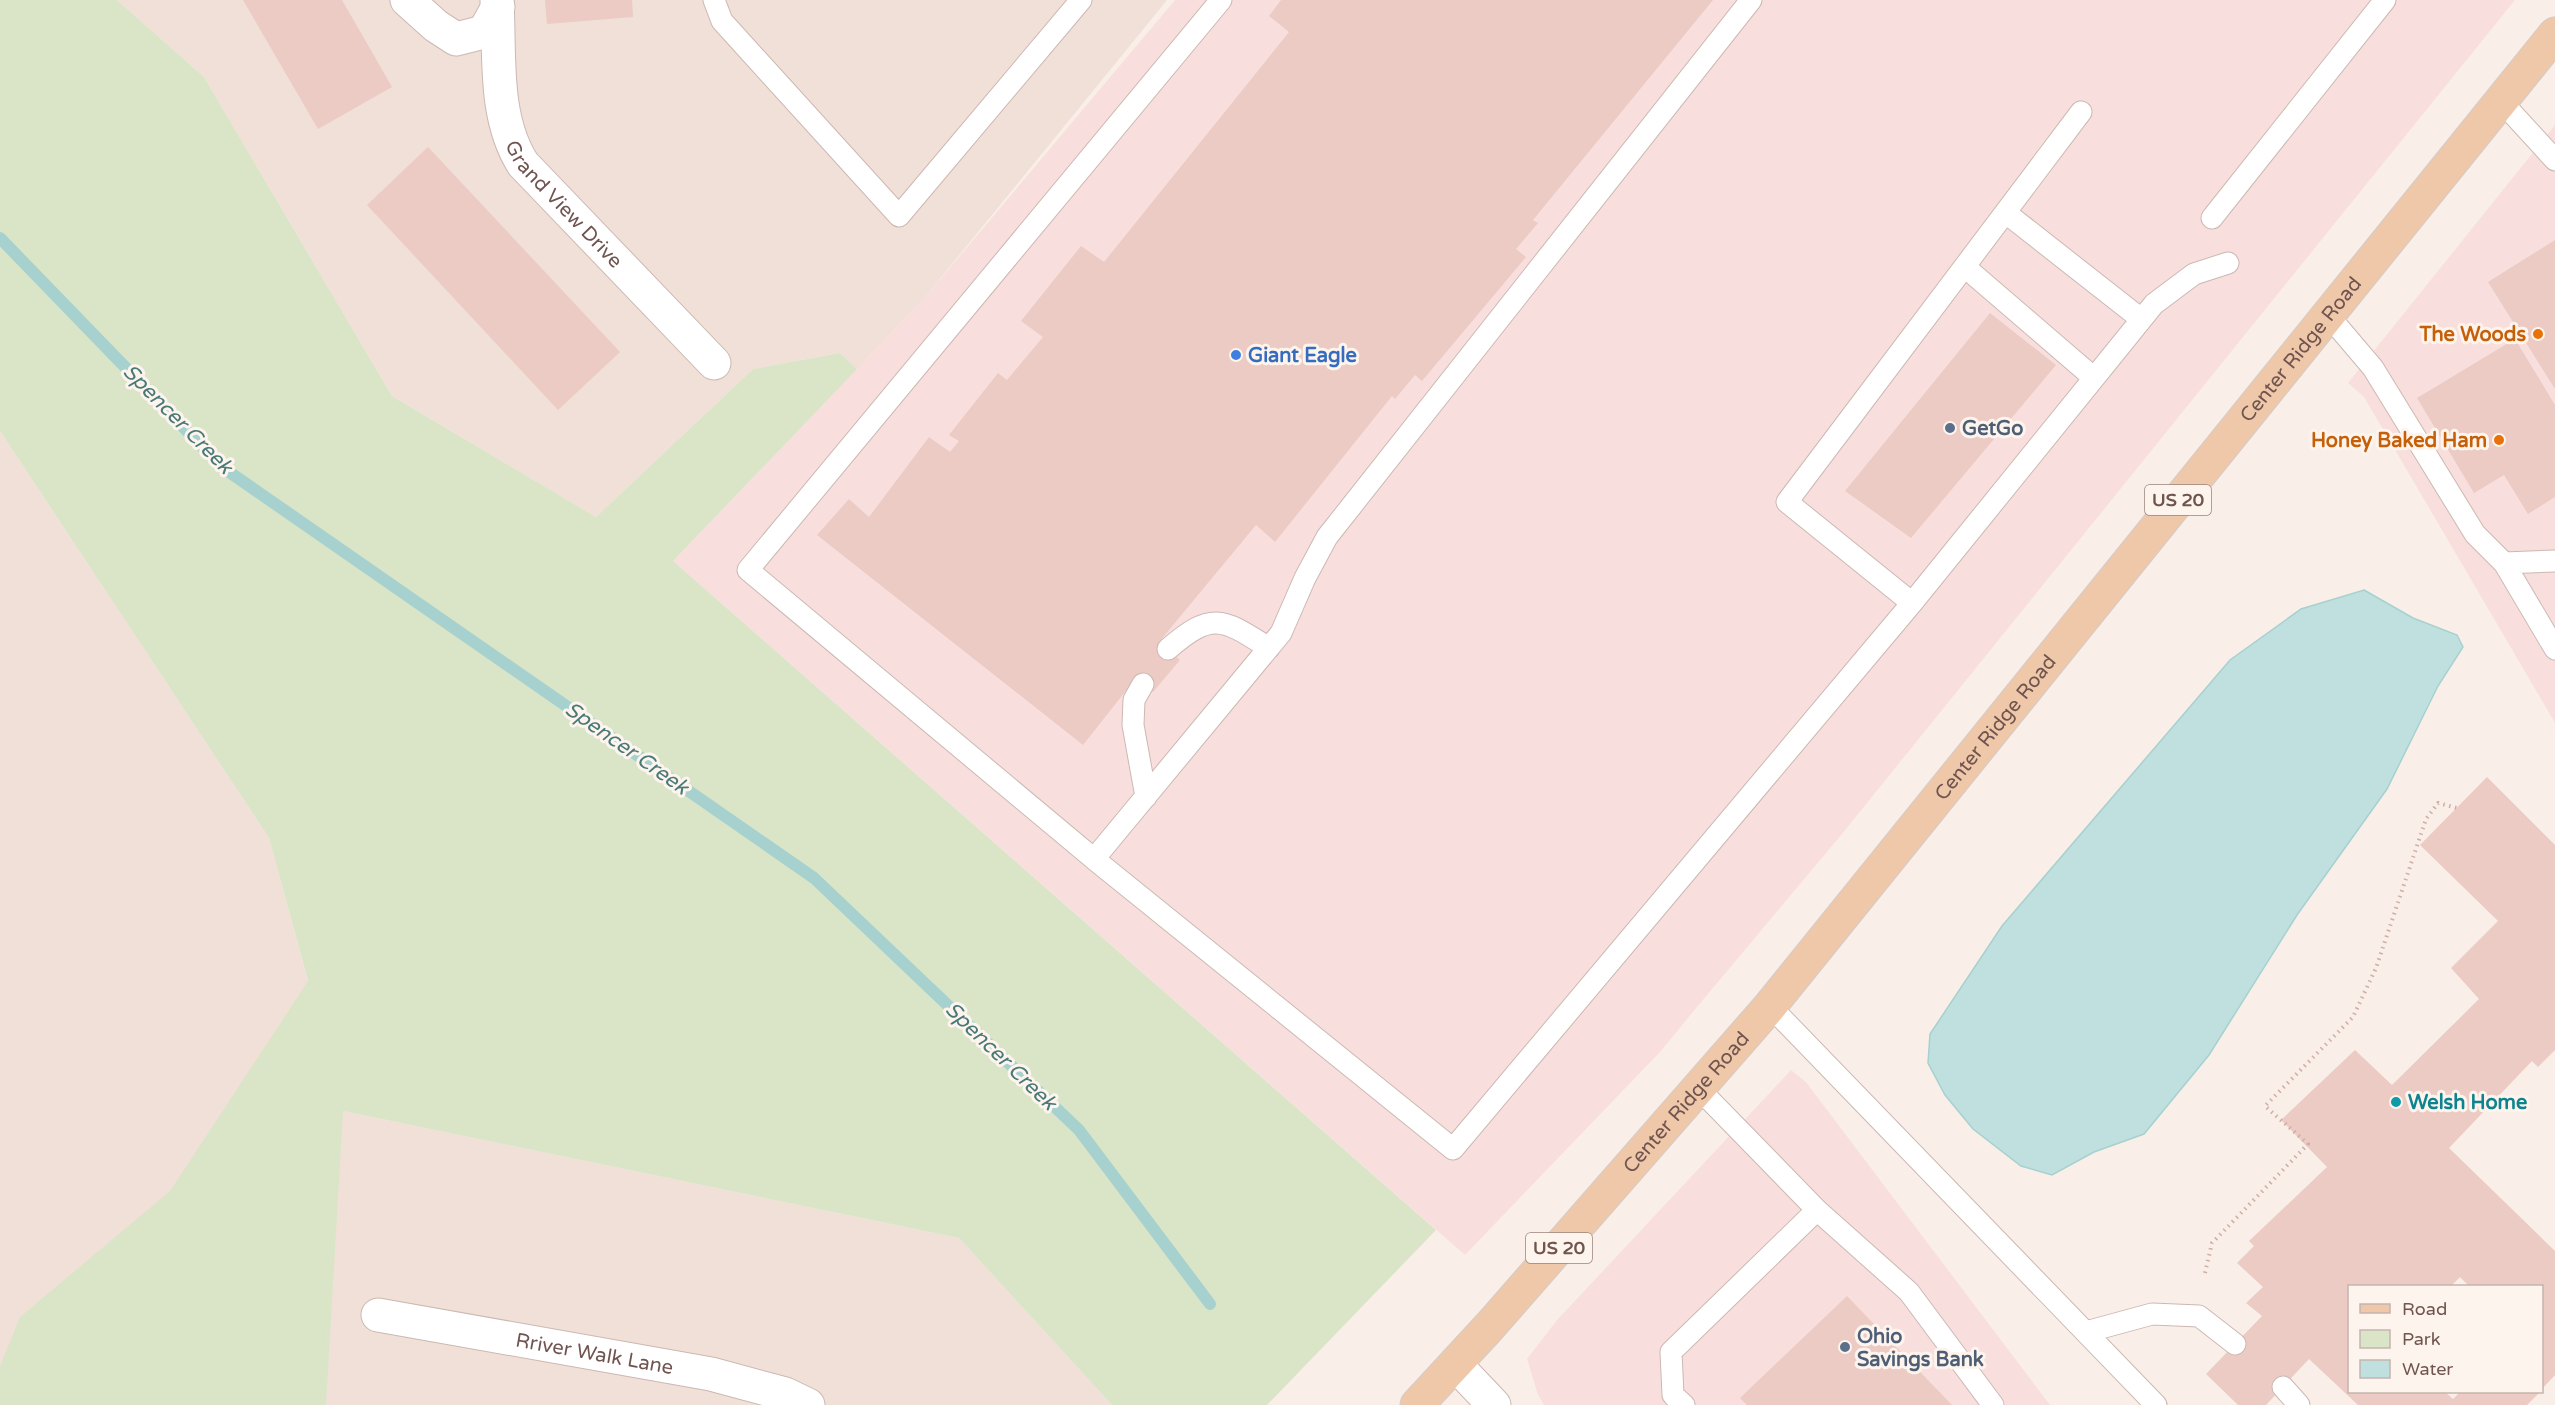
<svg xmlns="http://www.w3.org/2000/svg" width="2555" height="1405" font-family="'Varela Round',sans-serif">
<style>
.residential{fill:#f0e0d7}
.commercial{fill:#f8dfdd}
.green{fill:#dae5c8}
.water{fill:#bfe0de;stroke:#a6d1cf;stroke-width:1.5}
.lines{fill:none;stroke-linecap:round;stroke-linejoin:round}
.stream{stroke:#a6d1cf;stroke-width:12}
.building{fill:#ebcbc3}
.service-casing{stroke:#ccb8b2;stroke-width:23}
.minor-casing{stroke:#ccb8b2;stroke-width:35}
.tertiary-casing{stroke:#ccb8b2;stroke-width:35}
.primary-casing{stroke:#d4ccca;stroke-width:35}
.path{stroke:#d0aea6;stroke-width:4;stroke-dasharray:1.5 4.5;stroke-linecap:butt}
.service{stroke:#fff;stroke-width:21}
.minor{stroke:#fff;stroke-width:33}
.tertiary{stroke:#fff;stroke-width:33}
.primary{stroke:#efc7a9;stroke-width:33}
.food-dot{fill:#e8710a;stroke:#fdf4ed;stroke-width:2}
.shop-dot{fill:#3f7fe0;stroke:#fdf4ed;stroke-width:2}
.service-dot{fill:#5c6f8a;stroke:#fdf4ed;stroke-width:2}
.culture-dot{fill:#0f9aa8;stroke:#fdf4ed;stroke-width:2}
.labels{text-anchor:middle;stroke-width:6;stroke-linejoin:round;paint-order:stroke}
.shield{fill:#fdf4ed;stroke:#9a847e;stroke-width:1.5}
.shield-label{font-size:18px;font-weight:bold;fill:#70544f}
.street-label{font-size:20px;fill:#70544f;stroke:#fdf4ed}
.food-label{font-size:20px;font-weight:bold;fill:#c56008;stroke:#fdf4ed;text-anchor:end}
.shop-label{font-size:20px;font-weight:bold;fill:#366cbe;stroke:#fdf4ed;text-anchor:start}
.service-label{font-size:20px;font-weight:bold;fill:#4e5e75;stroke:#fdf4ed;text-anchor:start}
.culture-label{font-size:20px;font-weight:bold;fill:#0d838f;stroke:#fdf4ed;text-anchor:start}
.water-label{font-size:21px;font-style:italic;fill:#487977;stroke:#fdf4ed}
</style>
<rect width="100%" height="100%" fill="#f9efe8"/>
<path class="residential" d="M 117,0 L 1167,0 L 926,296 L 857,369 L 840,353 L 753,369 L 596,517 L 392,396 L 204,77 Z
M 0,431 L 269,838 L 343,1111 L 959,1238 L 1112,1405 L 0,1405 Z"/>
<path class="commercial" d="M 1175,0 L 2515,0 L 1842,834 L 1692,1013 L 1660,1052 L 1465,1255 L 673,561 L 926,296 Z
M 2555,125 L 2555,723 L 2364,397 L 2348,383 Z
M 1791,1070 L 1806,1082 L 2050,1405 L 1544,1405 L 1538,1395 L 1527,1359 L 1557,1320 Z"/>
<path class="green" d="M 0,0 L 117,0 L 204,77 L 392,396 L 596,517 L 753,369 L 840,353 L 857,369 L 673,561 L 1436,1230 L 1267,1405 L 1112,1405 L 959,1238 L 343,1111 L 326,1405 L 0,1405 L 0,1366 L 20,1317 L 170,1191 L 308,981 L 269,838 L 0,431 Z"/>
<path class="water" d="M 2364,590 L 2413,618 L 2457,635 L 2463,647 L 2438,686 L 2387,789 L 2297,915 L 2209,1055 L 2144,1134 L 2094,1152 L 2052,1175 L 2021,1166 L 1973,1129 L 1945,1095 L 1928,1063 L 1930,1034 L 2002,926 L 2230,660 L 2301,609 Z"/>
<g class="lines">
<path class="stream" d="M 0,238 L 222,467 L 814,878 L 1079,1130 L 1210,1304"/>
</g>
<path class="building" d="M 243,0 L 342,0 L 392,87 L 318,129 Z
M 545,0 L 632,0 L 633,17 L 547,24 Z
M 1281,0 L 1713,0 L 1533,220 L 1538,223 L 1516,249 L 1526,257 L 1422,381 L 1415,375 L 1395,399 L 1392,396 L 1275,542 L 1256,525 L 1159,642 L 1180,660 L 1153,692 L 1136,678 L 1083,745 L 817,535 L 849,499 L 869,517 L 929,437 L 950,452 L 959,441 L 949,435 L 998,373 L 1007,380 L 1043,337 L 1021,321 L 1081,246 L 1104,262 L 1289,32 L 1269,16 Z
M 428,147 L 620,352 L 558,410 L 367,205 Z
M 2555,240 L 2555,389 L 2488,282 Z
M 1990,313 L 2056,365 L 1911,538 L 1845,491 Z
M 2515,339 L 2555,405 L 2555,497 L 2528,514 L 2504,475 L 2474,493 L 2417,398 Z
M 2487,777 L 2555,845 L 2555,1050 L 2538,1067 L 2532,1061 L 2449,1148 L 2555,1251 L 2555,1375 L 2542,1389 L 2542,1286 L 2469,1286 L 2460,1277 L 2451,1286 L 2350,1286 L 2350,1392 L 2445,1392 L 2453,1399 L 2460,1392 L 2540,1392 L 2527,1405 L 2358,1405 L 2309,1359 L 2266,1405 L 2238,1405 L 2206,1374 L 2262,1316 L 2246,1303 L 2263,1287 L 2237,1263 L 2254,1246 L 2249,1241 L 2327,1167 L 2281,1120 L 2355,1050 L 2392,1085 L 2479,999 L 2451,968 L 2498,921 L 2420,845 Z
M 1847,1296 L 1952,1405 L 1747,1405 L 1740,1398 Z"/>
<g class="lines">
<defs>
<path id="service" d="M 714,0 L 722,21 L 899,216 L 1081,0
M 1751,0 L 1327,537 L 1305,578 L 1281,633 L 1094,859 L 1453,1149 L 1912,603 L 2154,304 L 2194,274 L 2228,263
M 2501,101 L 2555,160
M 2006,213 L 2141,319
M 2212,218 L 2385,0
M 1965,267 L 2094,378
M 2328,315 L 2373,368 L 2475,534 L 2504,563 L 2555,649
M 2504,563 L 2555,561
M 1912,603 L 1787,502 L 2081,112
M 1168,649 C 1213,610 1223,619 1269,648
M 1143,684 L 1134,700 L 1133,725 L 1146,797
M 1094,859 L 748,570 L 1221,0
M 1770,1006 L 2156,1405
M 1817,1210 L 1909,1292 L 1993,1405
M 2086,1332 L 2152,1314 L 2199,1316 L 2235,1344
M 2283,1387 L 2299,1405
M 1684,1405 L 1673,1395 L 1671,1352 L 1817,1210 L 1699,1089"/>
<g id="minor">
<path d="M 407,0 L 436,26 L 456,39 L 484,32 L 498,7"/>
<path id="s1" d="M 497,0 C 500,54 493,117 523,164 L 714,363"/>
<path id="s2" d="M 378,1315 L 711,1374 L 785,1394 L 808,1405"/>
</g>
<path id="tertiary" d="M 1455,1364 L 1494,1405"/>
<g id="primary">
<path id="s3" d="M 1417,1405 L 1490,1326 L 1770,1006 L 2555,34"/>
</g>
</defs>
<use href="#service" class="service-casing"/>
<use href="#minor" class="minor-casing"/>
<use href="#tertiary" class="tertiary-casing"/>
<use href="#primary" class="primary-casing"/>
<path class="path" d="M 2205,1273 L 2212,1243 L 2308,1144 L 2265,1106 L 2353,1017 L 2376,968 L 2426,819 L 2438,803 L 2457,808"/>
<use href="#service" class="service"/>
<use href="#minor" class="minor"/>
<use href="#tertiary" class="tertiary"/>
<use href="#primary" class="primary"/>
</g>
<g class="food-dot">
<circle cx="2538" cy="334" r="6"/>
<circle cx="2499" cy="440" r="6"/>
</g>
<circle class="shop-dot" cx="1236" cy="355" r="6"/>
<g class="service-dot">
<circle cx="1950" cy="428" r="6"/>
<circle cx="1845" cy="1347" r="6"/>
</g>
<circle class="culture-dot" cx="2396" cy="1102" r="6"/>
<g class="labels">
<g class="shield">
<rect x="2145" y="485" width="66" height="30" rx="4.5"/>
<rect x="1526" y="1233" width="66" height="30" rx="4.5"/>
</g>
<g class="shield-label">
<text x="2178" y="506">US 20</text>
<text x="1559" y="1254">US 20</text>
</g>
<g class="street-label">
<text dy="7" stroke="none"><textPath href="#s1" startOffset="225">Grand View Drive</textPath></text>
<text dy="7" stroke="none"><textPath href="#s3" startOffset="1377">Center Ridge Road</textPath></text>
<text dy="7" stroke="none"><textPath href="#s3" startOffset="891">Center Ridge Road</textPath></text>
<text dy="7" stroke="none"><textPath href="#s3" startOffset="405">Center Ridge Road</textPath></text>
<text dy="7" stroke="none"><textPath href="#s2" startOffset="220">Rriver Walk Lane</textPath></text>
</g>
<g class="food-label">
<text x="2526" y="341">The Woods</text>
<text x="2487" y="447">Honey Baked Ham</text>
</g>
<g class="shop-label">
<text x="1248" y="362">Giant Eagle</text>
</g>
<g class="service-label">
<text x="1962" y="435">GetGo</text>
<text x="1857" y="1343">Ohio<tspan x="1857" dy="23">Savings Bank</tspan></text>
</g>
<g class="culture-label">
<text x="2408" y="1109">Welsh Home</text>
</g>
<g class="water-label">
<text transform="translate(178 419) rotate(45)" y="7">Spencer Creek</text>
<text transform="translate(627 748) rotate(35)" y="7">Spencer Creek</text>
<text transform="translate(1001 1056) rotate(44)" y="7">Spencer Creek</text>
</g>
</g>
<rect x="2348" y="1285" width="195" height="108" fill="#fdf4ed" stroke="#c5b4ae" stroke-width="1.5"/>
<rect x="2360" y="1304" width="30" height="9" fill="#efc7a9" stroke="#c5b4ae" stroke-width="1.5"/>
<text x="2402" y="1315" font-size="18" fill="#70544f">Road</text>
<rect x="2360" y="1330" width="30" height="18" fill="#dae5c8" stroke="#c5b4ae" stroke-width="1.5"/>
<text x="2402" y="1345" font-size="18" fill="#70544f">Park</text>
<rect x="2360" y="1360" width="30" height="18" fill="#bfe0de" stroke="#c5b4ae" stroke-width="1.5"/>
<text x="2402" y="1375" font-size="18" fill="#70544f">Water</text>
</svg>
